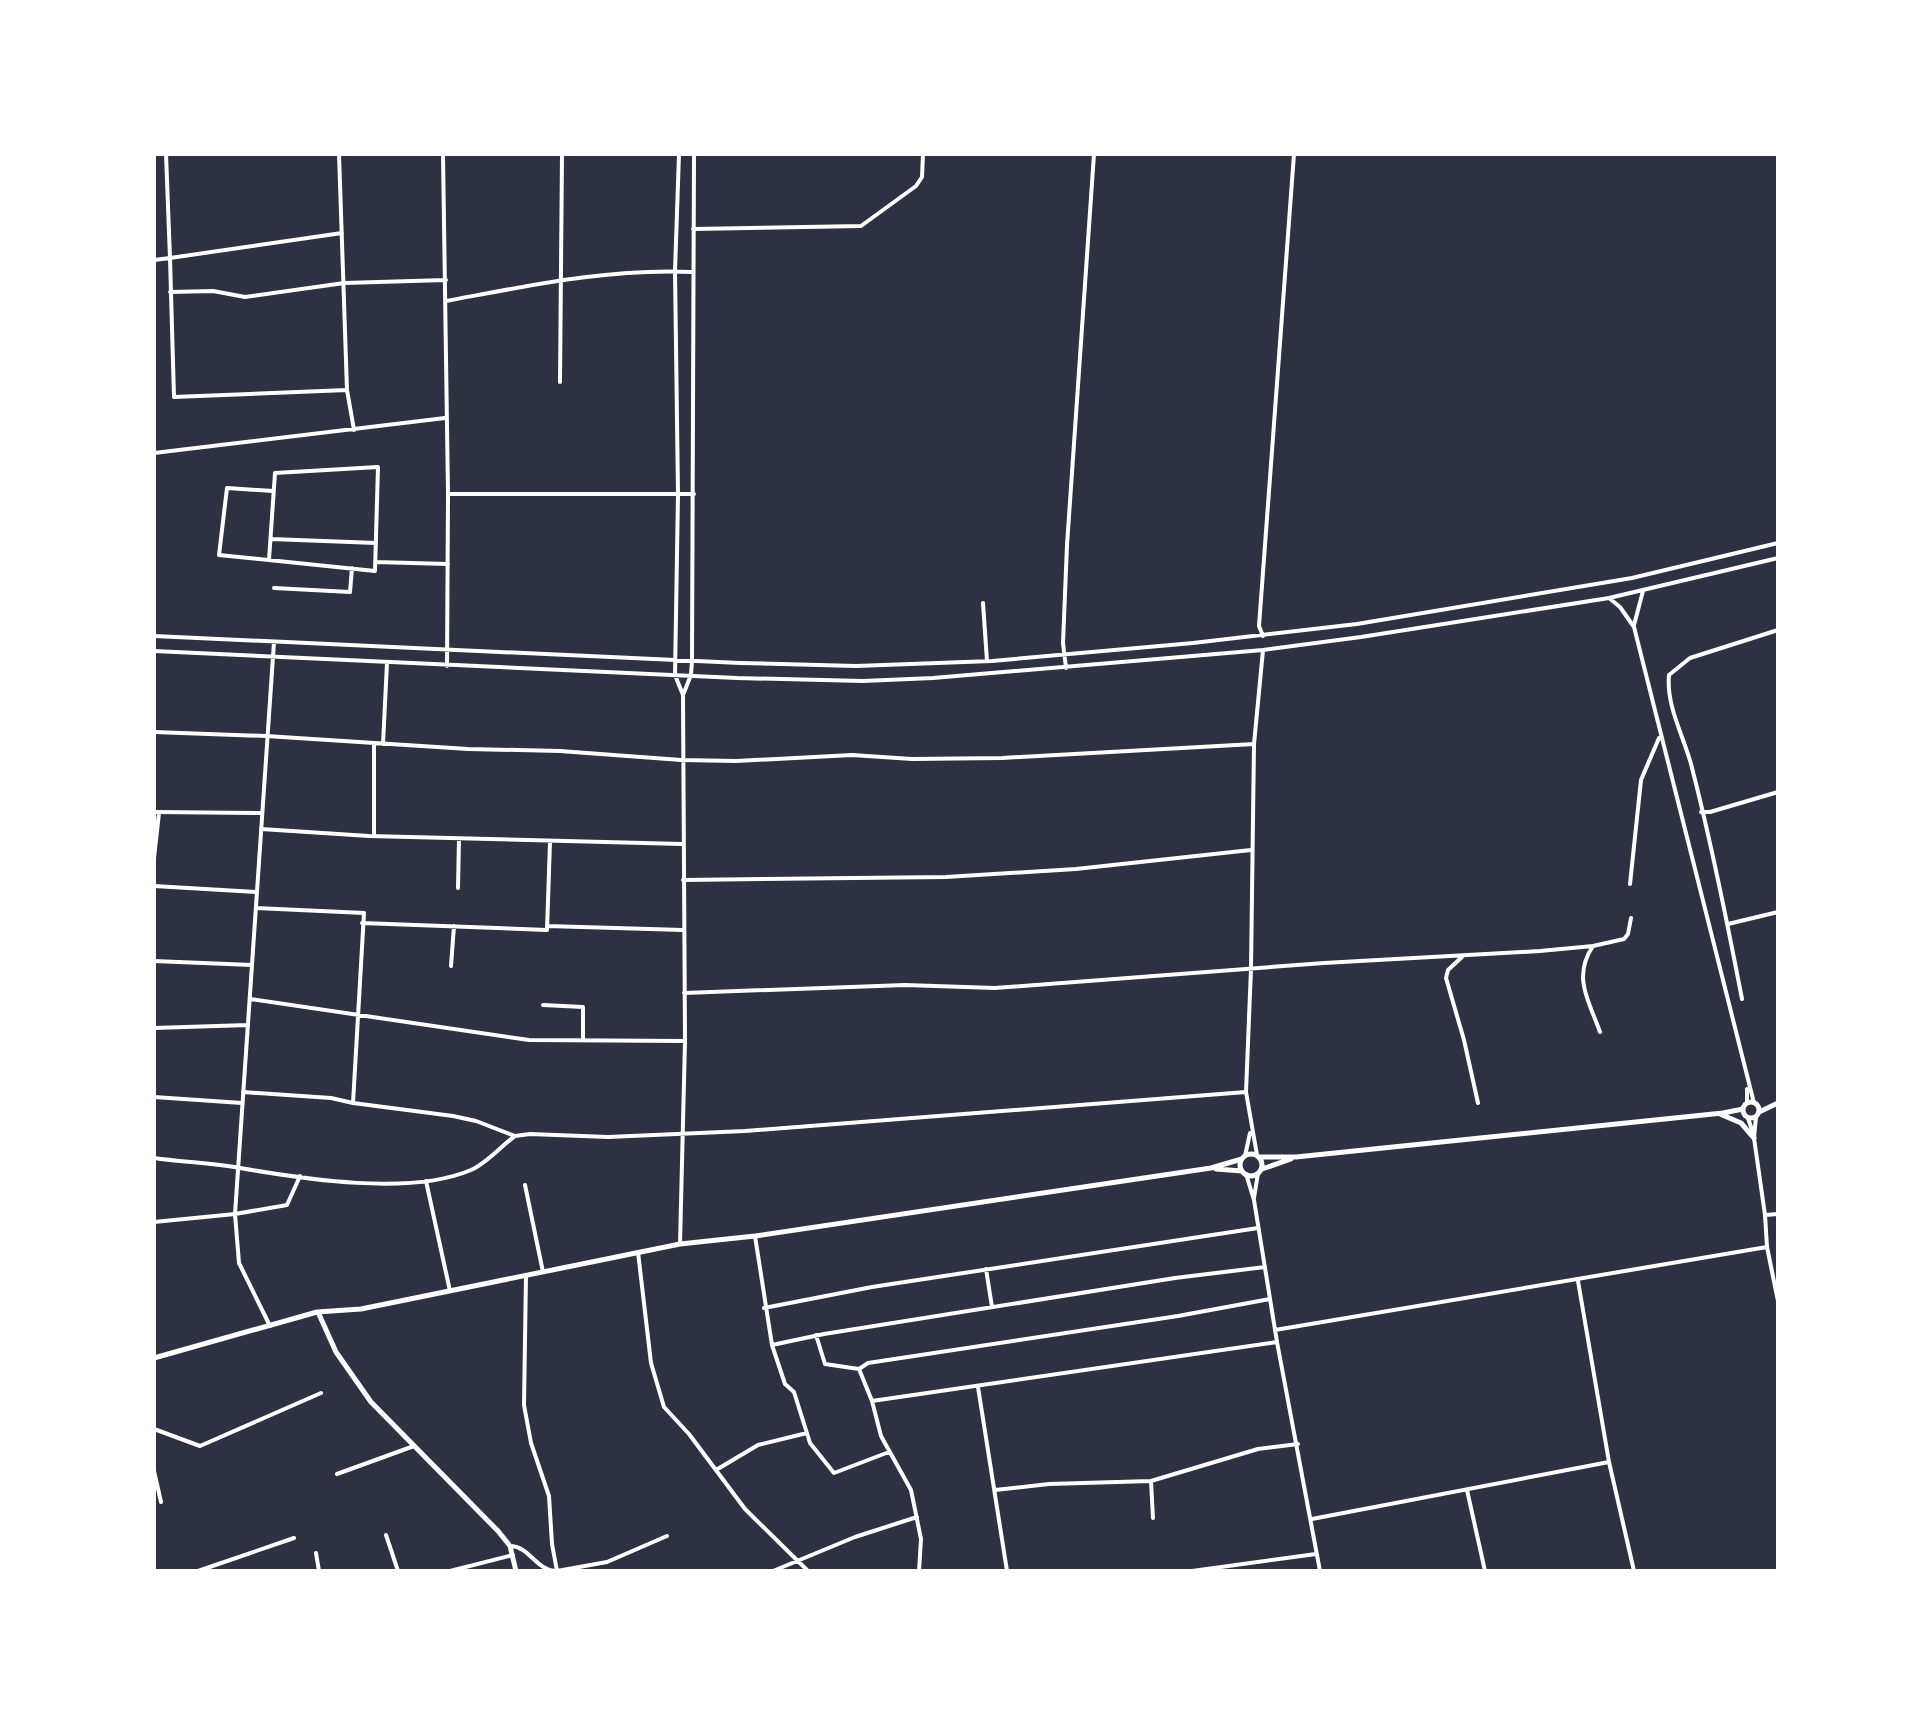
<svg xmlns="http://www.w3.org/2000/svg" width="1932" height="1725" font-family="Georgia,serif">
<style>
.lines{fill:none;stroke-linecap:round;stroke-linejoin:round}
.minor{stroke:#fff;stroke-width:4}
.tertiary{stroke:#fff;stroke-width:5}
</style>
<rect width="100%" height="100%" fill="#2d3142"/>
<g class="lines">
<path class="minor" d="M 339,154 L 347,390 L 354,430
M 443,154 L 448,494 L 447,666
M 679,154 L 675,271 L 678,494 L 675,675 L 683,695 L 685,1041 L 680,1244
M 693,229 L 861,226 L 916,186 L 922,177 L 923,154
M 342,233 L 170,258 L 174,397 L 347,390
M 154,260 L 170,258 L 166,154
M 170,292 L 213,291 L 245,297 L 344,283 L 446,280
M 446,301 C 527,286 609,268 692,272
M 560,382 L 562,154
M 154,453 L 445,418
M 448,494 L 694,494
M 271,539 L 376,543
M 269,560 L 275,473 L 378,467 L 375,571 L 219,555 L 227,488 L 273,491
M 375,562 L 448,564
M 274,588 L 350,592 L 352,568
M 1609,598 L 1620,607 L 1634,627 L 1754,1103
M 983,603 L 987,661
M 1634,625 L 1643,591
M 154,636 L 740,663 L 856,666 L 992,661 L 1193,643 L 1357,624 L 1632,578 L 1778,543
M 1263,636 L 1259,626 L 1294,154
M 154,651 L 737,678 L 863,681 L 933,678 L 1263,650 L 1361,637 L 1609,598 L 1778,558
M 1066,668 L 1063,643 L 1067,545 L 1094,154
M 683,695 L 691,675 L 692,660 L 694,154
M 154,732 L 266,736 L 468,749 L 560,751 L 681,760 L 736,761 L 852,755 L 912,759 L 1002,758 L 1254,744
M 374,744 L 374,836
M 383,744 L 387,663
M 154,812 L 261,813
M 1701,812 L 1710,812 L 1778,792
M 261,829 L 369,836 L 682,844
M 154,858 L 159,813
M 683,880 L 946,877 L 1076,869 L 1251,850
M 1630,884 L 1641,780 L 1659,738
M 154,886 L 256,892
M 458,888 L 459,839
M 256,908 L 364,913 L 353,1103
M 362,923 L 547,930 L 550,842
M 1728,924 L 1778,912
M 547,926 L 683,930
M 1593,946 C 1572,977 1589,1001 1600,1032
M 1462,957 L 1448,970 L 1446,978 L 1464,1040 L 1478,1103
M 154,961 L 252,965
M 451,966 L 454,926
M 684,993 L 905,985 L 995,988 L 1324,963 L 1540,951 L 1593,946 L 1624,939 L 1628,934 L 1631,918
M 250,999 L 529,1040 L 685,1041
M 1742,999 C 1727,921 1711,841 1691,764 C 1683,735 1666,705 1669,675 L 1690,658 L 1778,630
M 543,1005 L 583,1007 L 583,1040
M 154,1028 L 248,1025
M 243,1092 L 331,1098 L 353,1103 L 453,1116 L 476,1121 L 515,1136 L 530,1134 L 608,1137 L 745,1131 L 1246,1092
M 154,1097 L 242,1103
M 1747,1103 L 1747,1089
M 1756,1117 L 1754,1138 L 1765,1215 L 1767,1247 L 1778,1301
M 1748,1118 L 1753,1133
M 1257,1155 L 1246,1092 L 1251,969 L 1254,744 L 1263,650
M 1245,1156 L 1250,1133
M 154,1158 C 182,1162 212,1163 240,1168 C 304,1179 410,1196 471,1170 C 487,1163 501,1146 515,1136
M 1246,1174 L 1254,1200 L 1277,1342 L 1320,1571
M 426,1181 L 450,1291
M 525,1185 L 543,1272
M 1254,1198 L 1258,1173
M 1765,1215 L 1778,1214
M 154,1222 L 235,1214 L 287,1205 L 300,1176
M 755,1236 L 772,1345 L 785,1384 L 794,1392 L 810,1443 L 834,1473 L 889,1452
M 638,1252 L 651,1363 L 664,1407 L 689,1434 L 745,1509 L 808,1571
M 986,1269 L 992,1307
M 526,1275 L 524,1405 L 531,1443 L 549,1496 L 552,1544 L 557,1571
M 1578,1281 L 1609,1462 L 1634,1571
M 764,1308 L 872,1287 L 1258,1228
M 270,1326 L 239,1263 L 235,1214 L 274,642
M 1275,1330 L 1767,1247
M 816,1335 L 825,1364 L 859,1369 L 872,1401 L 881,1436 L 911,1490 L 921,1539 L 919,1571
M 772,1345 L 824,1334 L 1175,1278 L 1265,1267
M 859,1369 L 868,1363 L 1178,1316 L 1270,1299
M 978,1387 L 1007,1571
M 872,1401 L 1277,1342
M 154,1429 L 200,1446 L 321,1393
M 716,1470 L 758,1445 L 807,1433
M 154,1471 L 161,1502
M 337,1474 L 414,1446
M 1151,1481 L 1153,1518
M 995,1490 L 1049,1484 L 1151,1481 L 1258,1449 L 1298,1444
M 1467,1490 L 1485,1571
M 1312,1519 L 1609,1462
M 386,1535 L 398,1571
M 510,1546 C 529,1546 535,1569 555,1571
M 316,1553 L 319,1571
M 198,1571 L 294,1538
M 450,1571 L 513,1555
M 557,1571 L 607,1562 L 667,1536
M 773,1571 L 855,1537 L 917,1517
M 1192,1571 L 1316,1554"/>
<path class="tertiary" d="M1743 1110a8 8 0 1 1 16 0a8 8 0 1 1-16 0Z
M 1759,1112 L 1778,1103
M 1720,1114 L 1741,1123 L 1754,1138
M1240 1165a11 11 0 1 1 22 0a11 11 0 1 1-22 0Z
M 1260,1157 L 1296,1157 L 1723,1113 L 1743,1109
M 1216,1169 L 1242,1171
M 1262,1169 L 1291,1159
M 318,1312 L 336,1352 L 371,1402 L 498,1531 L 510,1546 L 516,1571
M 154,1358 L 317,1312 L 361,1309 L 680,1244 L 755,1236 L 1211,1168 L 1242,1159"/>
</g>
<rect width="1932" height="1725" fill="none" stroke="#ffffff" stroke-width="312"/>
</svg>
